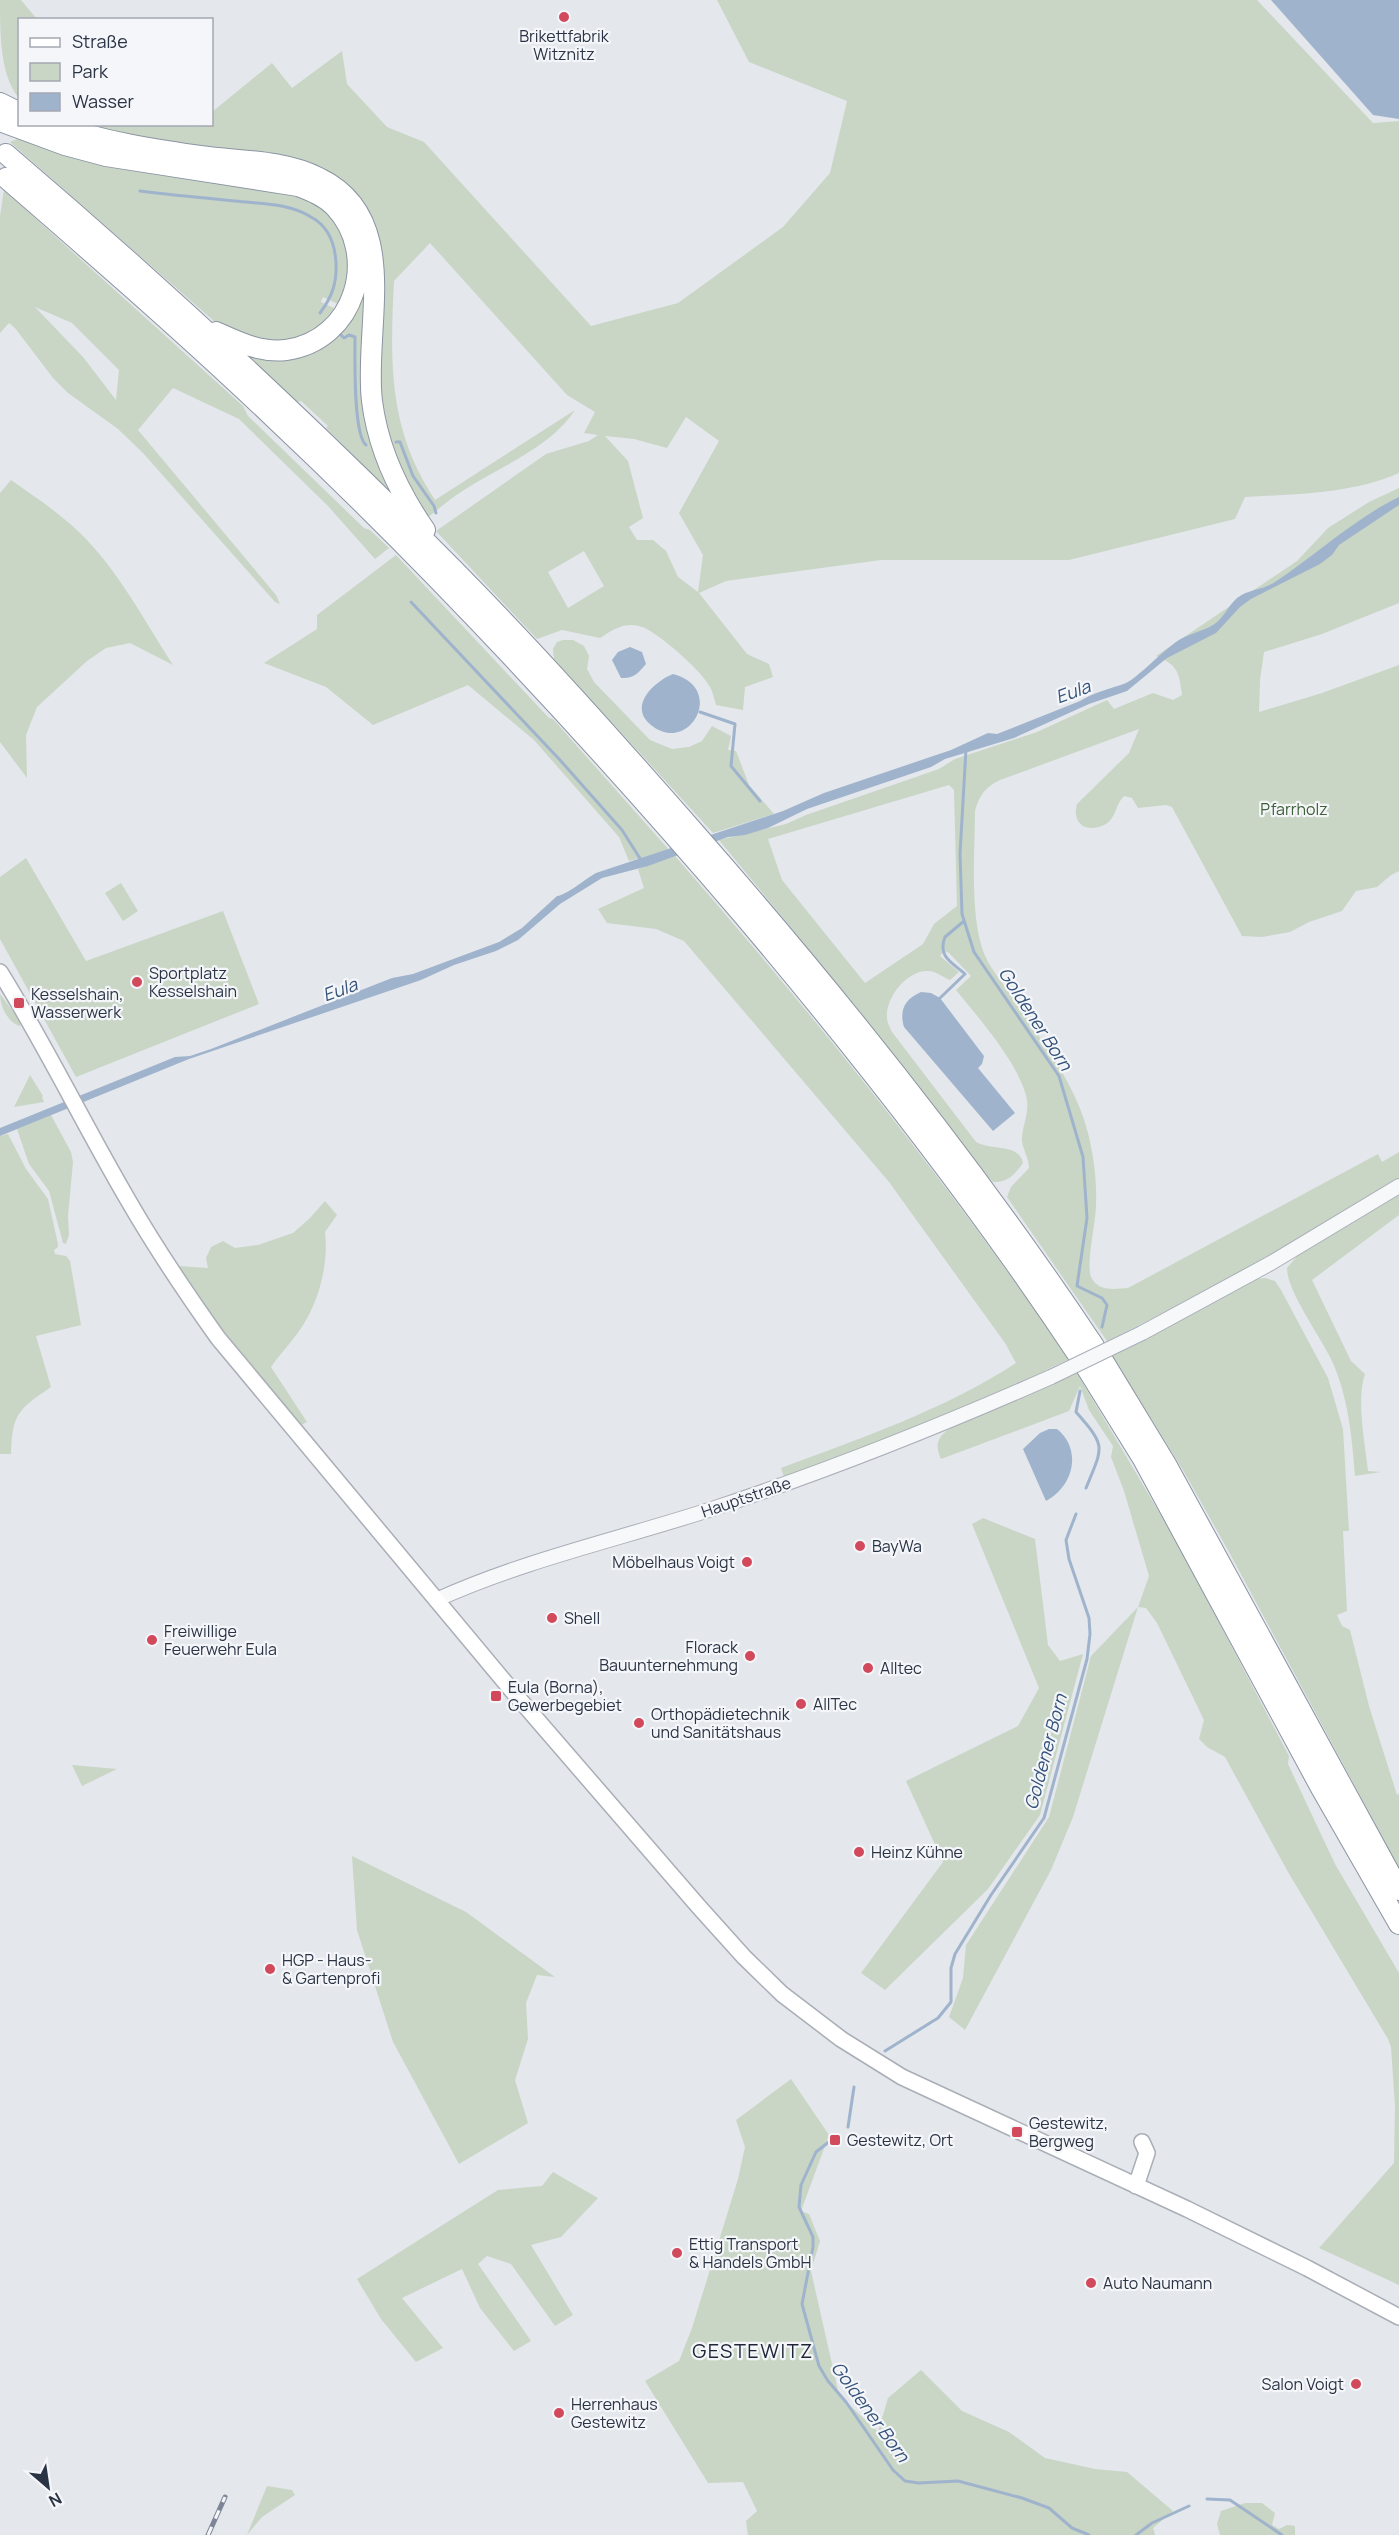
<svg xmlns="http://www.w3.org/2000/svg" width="1399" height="2535" font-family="Manrope,sans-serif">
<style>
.green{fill:#c9d6c5;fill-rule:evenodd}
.water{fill:#9fb4cc}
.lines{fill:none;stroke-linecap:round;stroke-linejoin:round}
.stream{stroke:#9fb4cc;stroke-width:3}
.tertiary-casing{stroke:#a9aeb7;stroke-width:16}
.secondary-casing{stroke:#a9aeb7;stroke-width:18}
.motorway-casing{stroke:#8b94a3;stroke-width:22}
.tertiary{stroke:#f7f8fa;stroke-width:14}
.secondary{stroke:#fff;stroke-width:15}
.motorway{stroke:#fff;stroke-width:20}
.rail-casing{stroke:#7d8696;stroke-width:5}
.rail{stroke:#f4f6f9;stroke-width:3;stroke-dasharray:9;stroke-linecap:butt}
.tertiary-bridge-casing{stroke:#a9aeb7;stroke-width:16;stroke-linecap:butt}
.tertiary-bridge{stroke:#f7f8fa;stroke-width:14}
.poi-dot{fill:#d1495b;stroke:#f4f6f9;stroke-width:2}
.labels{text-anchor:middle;stroke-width:4.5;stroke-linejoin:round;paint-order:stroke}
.poi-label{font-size:16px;fill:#2b3445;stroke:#f4f6f9;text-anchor:start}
.park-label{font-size:16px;fill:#3f6138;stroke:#f4f6f9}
.street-label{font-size:16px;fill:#2b3445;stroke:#f4f6f9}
.water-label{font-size:18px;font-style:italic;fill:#34527a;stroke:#f4f6f9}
.quarter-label{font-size:20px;letter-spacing:1.5px;fill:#1d2536;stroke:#f4f6f9}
</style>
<rect width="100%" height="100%" fill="#e4e7ec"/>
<path class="green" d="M 0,0 L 21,0 L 37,19 L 20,20 L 19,98 C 0,76 0,33 0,0 Z
M 717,0 L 1257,0 L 1373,123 L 1399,121 L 1399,473 C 1351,494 1297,494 1245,497 L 1235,519 L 1069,560 L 881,560 L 726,581 L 699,593 L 747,654 L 769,664 L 773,677 L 745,687 L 743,710 L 716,705 C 714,699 713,692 710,687 C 703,672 655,629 639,626 C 624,622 612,630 600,638 L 562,630 L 537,639 L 436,531 L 546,454 L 589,441 L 598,435 L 584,433 L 595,412 L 567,395 L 430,243 L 394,281 C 390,363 388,429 435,500 L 575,410 C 549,450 493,469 455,496 C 445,503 436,511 426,519 L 399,475 L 381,419 L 367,215 L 90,125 L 181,124 L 194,127 L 197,125 L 212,124 L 212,112 L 272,63 L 292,88 L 342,51 L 347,84 L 387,127 L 424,142 L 591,326 L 678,303 L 783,227 L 830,173 L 847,101 L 749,62 ZM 686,417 L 719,441 L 679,513 L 703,555 L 698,592 L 678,577 L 666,551 L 653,540 L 637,540 L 629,527 L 643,518 L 628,461 L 605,436 L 634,439 L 667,448 ZM 584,551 L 604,586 L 568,608 L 548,572 Z
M 22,137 L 298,191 L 338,220 L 354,273 L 340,305 L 323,297 L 321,302 L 336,309 L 323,330 L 275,347 L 215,322 L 10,142 Z
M 4,190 L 243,406 L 248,416 L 364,528 L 370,530 L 389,548 L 375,559 L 328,506 L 239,419 L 173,388 L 138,430 L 276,595 L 280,604 L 275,602 L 143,453 L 118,429 L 68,393 L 53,378 L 15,328 L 9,323 L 0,333 L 0,216 ZM 35,307 L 72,323 L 119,370 L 116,400 L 83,357 Z
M 339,198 L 370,304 L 394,496 L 326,428 L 328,426 L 301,401 L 297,402 L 248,355 L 286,355 L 358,298 L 338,205 Z
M 11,480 C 38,499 64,516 87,540 C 121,576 146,623 173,665 L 130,643 L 106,648 L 87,661 L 37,707 L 26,735 L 27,778 L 0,742 L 0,493 Z
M 1399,488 L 1399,603 L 1322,634 L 1264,652 L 1260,680 L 1259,712 L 1322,693 L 1399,665 L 1399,871 L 1391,875 L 1377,887 L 1356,891 L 1342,911 L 1309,922 L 1290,932 L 1262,937 L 1242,936 L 1172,807 L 1166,805 L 1138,808 L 1132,798 L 1124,796 C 1115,805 1116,818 1106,824 C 1088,834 1071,825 1077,804 L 1129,753 L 1139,729 L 1000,780 C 985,787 979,796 975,811 C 975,853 969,918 985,956 C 991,969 1002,982 1010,994 C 1040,1039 1077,1084 1089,1137 C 1094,1159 1097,1182 1096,1205 C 1096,1221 1086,1265 1091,1277 C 1098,1292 1115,1289 1128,1288 L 1378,1154 L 1382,1162 L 1399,1152 L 1399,1179 C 1303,1237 1208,1292 1107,1341 L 1007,1197 L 1011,1187 L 1029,1168 C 1029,1158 1023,1150 1022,1141 C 1021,1129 1029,1116 1027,1100 C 1021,1066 978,1017 956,990 L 971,976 L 949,953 L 944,951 L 940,956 L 959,972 L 950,980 C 942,977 936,971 928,971 C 907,970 885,998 887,1018 C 887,1022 890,1028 892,1032 L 976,1142 C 992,1151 1019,1143 1023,1163 C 1015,1174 1008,1183 993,1182 L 989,1178 L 854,1004 L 719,840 L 786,824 L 806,815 L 939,769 L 955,759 L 1037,732 L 1107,700 L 1114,709 L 1153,693 L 1173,700 L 1182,695 C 1179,672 1178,665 1156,656 L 1297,561 L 1328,528 L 1369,502 ZM 949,785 L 954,790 L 957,906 L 934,924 L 923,944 L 865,983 L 782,880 L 768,839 Z
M 396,555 L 549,718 L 553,719 L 670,851 L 629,861 L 619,837 L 534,740 L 468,685 L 373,725 L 326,687 L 264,663 L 317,629 L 317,615 Z
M 563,640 L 573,640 L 584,646 L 589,656 L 587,669 L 594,682 L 650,740 L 672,749 L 689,747 L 702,741 L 712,726 L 731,736 L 728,750 L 736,751 L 749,785 L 774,814 L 713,833 L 554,659 L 553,649 L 557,642 Z
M 675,856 C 815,1016 948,1183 1069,1359 L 1046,1370 L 1046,1372 L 984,1401 L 788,1477 L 784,1477 L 781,1468 C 859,1439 946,1409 1016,1363 L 1005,1343 L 889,1182 L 684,941 L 656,929 L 607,923 L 598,909 L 644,888 L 638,869 Z
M 26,858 L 86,961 L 223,911 L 259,1004 L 76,1077 L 0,939 L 0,877 Z
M 121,883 L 138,911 L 123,921 L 105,893 Z
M 0,994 L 21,1022 L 20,1026 C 8,1023 0,1006 0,994 Z
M 30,1075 L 43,1096 L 42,1097 L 44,1102 L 14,1107 Z
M 51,1115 L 71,1152 L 73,1162 L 68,1216 L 69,1235 L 66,1244 L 63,1243 L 49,1191 L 29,1164 L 17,1129 Z
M 8,1134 L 26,1169 L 48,1199 L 58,1244 L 58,1247 L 54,1250 L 55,1254 L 66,1256 L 70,1261 L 81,1325 L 36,1336 L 51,1387 C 19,1409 12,1413 11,1454 L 0,1454 L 0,1136 Z
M 1399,1193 L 1399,1215 L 1312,1280 L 1351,1361 L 1365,1374 C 1356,1400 1365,1443 1368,1471 L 1381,1472 L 1355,1476 C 1352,1436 1348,1395 1331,1359 C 1320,1336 1287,1291 1287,1268 L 1298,1255 Z
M 325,1201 L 337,1215 L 325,1232 C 329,1266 318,1306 297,1334 C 289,1345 279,1355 271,1367 L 307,1422 L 299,1426 C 256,1375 215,1323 179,1266 L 208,1268 L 206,1258 L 211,1247 L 223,1241 L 235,1248 L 258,1245 L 293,1233 L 309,1219 Z
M 1265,1278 L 1275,1281 L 1281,1290 L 1328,1378 L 1343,1429 L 1349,1531 L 1343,1531 L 1347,1611 L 1337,1615 L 1342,1626 L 1350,1630 L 1369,1706 L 1397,1795 L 1399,1794 L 1399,1868 L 1229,1552 L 1183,1470 L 1112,1356 L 1256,1279 Z
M 1077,1373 L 1179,1546 L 1289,1756 L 1288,1764 L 1335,1864 L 1399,1973 L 1399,2285 L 1319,2248 L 1394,2163 L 1395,2106 L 1391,2047 L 1388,2039 L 1288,1872 L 1225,1757 L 1207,1747 L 1199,1739 L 1204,1720 L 1157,1623 L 1146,1608 L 1138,1607 L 1073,1817 L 1051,1870 L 965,2030 L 949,2017 L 963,1978 L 966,1945 L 1049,1817 L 1091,1656 L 1138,1607 L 1149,1576 L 1124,1491 L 1111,1457 L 1113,1446 L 1089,1410 L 1080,1386 L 1069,1411 L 941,1459 C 934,1444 938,1436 952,1427 Z
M 983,1518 L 1035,1539 L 1048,1645 L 1060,1661 L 1083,1654 L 1040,1815 L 988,1889 L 885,1990 L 861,1973 L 943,1862 L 906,1781 L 1018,1726 L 1039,1688 L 972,1524 Z
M 72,1765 L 117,1769 L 82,1786 Z
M 352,1856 L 466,1912 L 555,1977 L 537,1975 L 526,2003 L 528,2039 L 515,2080 L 528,2123 L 459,2164 L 393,2042 L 357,1930 Z
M 791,2079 L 829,2135 L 801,2211 L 809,2214 L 820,2241 L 811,2271 L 839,2395 L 878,2432 L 888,2398 L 921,2370 L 962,2411 L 1009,2432 L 1045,2458 L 1095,2469 L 1127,2472 L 1173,2511 L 1153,2528 L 1155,2535 L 748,2535 L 746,2521 L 757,2511 L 743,2482 L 708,2483 L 645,2381 L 679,2361 L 692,2328 L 738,2179 L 745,2147 L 736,2120 Z
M 553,2172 L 598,2198 L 561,2237 L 531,2245 L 573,2315 L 555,2326 L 511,2264 L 487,2256 L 478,2264 L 531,2341 L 514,2351 L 480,2308 L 462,2269 L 402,2298 L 443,2348 L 416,2362 L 381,2319 L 357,2279 L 498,2190 L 542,2186 Z
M 267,2486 L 292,2490 L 295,2495 L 262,2517 L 247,2535 Z
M 1245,2503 L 1262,2503 L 1275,2513 L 1272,2525 L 1279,2529 L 1287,2525 L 1295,2526 L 1295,2535 L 1220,2535 L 1217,2524 L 1221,2511 Z"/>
<path class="water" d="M 1271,0 L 1399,0 L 1399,119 L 1373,115 Z
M 1399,497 L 1399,505 L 1339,545 L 1332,555 L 1320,564 L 1251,599 L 1240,607 L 1216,633 L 1167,658 L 1127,691 L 1089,704 L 1014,738 L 945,759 L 931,767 L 807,809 L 768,828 L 745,835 L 728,837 L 648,866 L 602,878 L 560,904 L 518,940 L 496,951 L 454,965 L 421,980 L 189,1059 L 0,1136 L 0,1128 L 175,1057 L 190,1056 L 211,1049 L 392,978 L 413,974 L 499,942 L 522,928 L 557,896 C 567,895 585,879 596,873 L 783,811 L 824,793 L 951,750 L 988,733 L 997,734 L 1080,701 C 1094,692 1110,689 1126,683 C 1137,678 1163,651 1176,642 C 1187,634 1201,632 1213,625 C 1223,619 1228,606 1237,598 C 1249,589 1263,590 1275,582 C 1316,555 1355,518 1399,497 Z
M 630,647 L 642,652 L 646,664 C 638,673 634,679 621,678 L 612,660 L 618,652 Z
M 673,674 C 727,688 689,756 651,725 C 628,707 653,682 673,674 Z
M 921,992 L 931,993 L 940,998 L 984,1056 L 982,1064 L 978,1068 L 1015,1113 L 993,1131 L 904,1027 C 899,1010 905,999 921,992 Z
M 1049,1429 L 1057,1429 C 1083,1450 1073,1487 1046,1501 L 1023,1449 L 1040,1433 Z"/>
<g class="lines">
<path class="stream" d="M 140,191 C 172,195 204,198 235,201 C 261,204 289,203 311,217 C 328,226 335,244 336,263 C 337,283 332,297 320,313
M 341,335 L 344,338 L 349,335 L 355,337 C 355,357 353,434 366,445
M 396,442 L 400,442 L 413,476 L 434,506 L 436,513
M 411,602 L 560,760 L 622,830 L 641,860
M 700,712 L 735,724 L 731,766 L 760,801
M 966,749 L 960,854 L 962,914 L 974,952 L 1059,1076 L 1083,1157 L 1087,1218 L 1077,1286 L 1102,1298 L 1107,1305 L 1102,1327
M 940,998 L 965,974 C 953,963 937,957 945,937 L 964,921
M 1080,1391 L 1076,1412 C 1107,1447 1103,1446 1086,1488
M 885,2051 L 938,2018 L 951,2002 L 951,1968 L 955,1954 L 991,1895 L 1044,1818 L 1087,1659 L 1090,1634 L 1089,1618 L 1069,1559 L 1066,1540 L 1076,1514
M 848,2127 L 854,2087
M 830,2141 L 816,2152 L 801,2185 L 799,2207 L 813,2237 L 813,2247 L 802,2304 L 819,2366 L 828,2381 L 846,2402 L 893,2470 L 905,2481 L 919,2483 L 958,2481 L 1022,2498 L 1049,2508 L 1072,2528 L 1089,2535
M 1207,2499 L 1230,2500 L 1282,2535
M 1136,2535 L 1152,2523 L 1189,2506"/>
<defs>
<path id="tertiary" d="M 1142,1333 L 1271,1263 L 1399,1186
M 436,1600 C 524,1560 620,1539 712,1509 C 827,1471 940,1426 1051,1377"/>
<path id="secondary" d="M 0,972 C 46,1046 84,1125 128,1200 C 155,1247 186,1293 218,1338 L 514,1693 L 699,1907 L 744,1957 L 782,1994 L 841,2039 L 902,2077 L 1187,2209 L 1307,2268 L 1399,2317
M 1136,2186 L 1147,2153 L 1142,2142"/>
<path id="motorway" d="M 0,103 L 20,113
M 0,121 L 65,145 L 106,156 L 298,186 C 311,191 324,196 334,206 C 381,255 355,341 286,350 C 261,353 238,342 216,332
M 53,124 C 104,142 155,150 208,157 C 244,161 286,161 319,178 C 404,219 363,328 372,401 C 378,449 398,491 425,530
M 6,154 C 161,286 310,425 453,569 C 537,654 616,743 695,833 C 838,996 974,1166 1094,1346
M 6,178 C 97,257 188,336 275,419 C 441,575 595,742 743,915 C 862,1056 976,1201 1078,1355
M 1102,1359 L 1167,1466 L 1399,1890
M 1086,1367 L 1143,1459 L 1321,1788 L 1399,1924"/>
</defs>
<use href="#tertiary" class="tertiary-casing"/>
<use href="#secondary" class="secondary-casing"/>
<use href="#motorway" class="motorway-casing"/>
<use href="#tertiary" class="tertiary"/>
<use href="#secondary" class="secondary"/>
<use href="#motorway" class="motorway"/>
<defs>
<path id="rail" d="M 208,2535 L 225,2497"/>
</defs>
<use href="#rail" class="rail-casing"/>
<use href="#rail" class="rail"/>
<defs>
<path id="tertiary-bridge" d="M 1051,1377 L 1142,1333"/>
</defs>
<use href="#tertiary-bridge" class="tertiary-bridge-casing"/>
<use href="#tertiary-bridge" class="tertiary-bridge"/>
</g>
<g class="poi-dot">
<circle cx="564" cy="17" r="6"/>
<circle cx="137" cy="982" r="6"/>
<rect x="13" y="997" width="12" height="12" rx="3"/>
<circle cx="860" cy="1546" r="6"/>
<circle cx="747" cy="1562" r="6"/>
<circle cx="552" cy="1618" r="6"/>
<circle cx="152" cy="1640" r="6"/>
<circle cx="750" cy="1656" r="6"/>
<circle cx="868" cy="1668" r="6"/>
<rect x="490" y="1690" width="12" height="12" rx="3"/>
<circle cx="801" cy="1704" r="6"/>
<circle cx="639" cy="1723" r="6"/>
<circle cx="859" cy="1852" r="6"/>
<circle cx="270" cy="1969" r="6"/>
<rect x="1011" y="2126" width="12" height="12" rx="3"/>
<rect x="829" y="2134" width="12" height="12" rx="3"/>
<circle cx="677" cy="2253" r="6"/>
<circle cx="1091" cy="2283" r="6"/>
<circle cx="1356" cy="2384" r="6"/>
<circle cx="559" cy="2413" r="6"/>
</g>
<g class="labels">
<g class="poi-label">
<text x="564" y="42" text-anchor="middle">Brikettfabrik<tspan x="564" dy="18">Witznitz</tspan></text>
<text x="149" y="979">Sportplatz<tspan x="149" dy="18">Kesselshain</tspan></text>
<text x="31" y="1000">Kesselshain,<tspan x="31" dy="18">Wasserwerk</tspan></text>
<text x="872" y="1552">BayWa</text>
<text x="735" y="1568" text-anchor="end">Möbelhaus Voigt</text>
<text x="564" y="1624">Shell</text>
<text x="164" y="1637">Freiwillige<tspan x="164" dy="18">Feuerwehr Eula</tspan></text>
<text x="738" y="1653" text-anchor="end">Florack<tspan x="738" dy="18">Bauunternehmung</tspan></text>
<text x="880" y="1674">Alltec</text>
<text x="508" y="1693">Eula (Borna),<tspan x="508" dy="18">Gewerbegebiet</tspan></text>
<text x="813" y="1710">AllTec</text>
<text x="651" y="1720">Orthopädietechnik<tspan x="651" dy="18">und Sanitätshaus</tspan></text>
<text x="871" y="1858">Heinz Kühne</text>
<text x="282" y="1966">HGP - Haus-<tspan x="282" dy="18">&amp; Gartenprofi</tspan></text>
<text x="1029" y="2129">Gestewitz,<tspan x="1029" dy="18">Bergweg</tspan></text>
<text x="847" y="2146">Gestewitz, Ort</text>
<text x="689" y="2250">Ettig Transport<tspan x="689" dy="18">&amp; Handels GmbH</tspan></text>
<text x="1103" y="2289">Auto Naumann</text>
<text x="1344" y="2390" text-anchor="end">Salon Voigt</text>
<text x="571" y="2410">Herrenhaus<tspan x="571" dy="18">Gestewitz</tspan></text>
</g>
<g class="park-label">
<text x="1294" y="815">Pfarrholz</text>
</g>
<g class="street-label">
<text transform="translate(746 1497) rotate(-19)" y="6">Hauptstraße</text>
</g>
<g class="water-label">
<text transform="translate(1073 692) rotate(-20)" y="6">Eula</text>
<text transform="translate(340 990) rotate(-20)" y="6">Eula</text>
<text transform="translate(1035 1019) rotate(57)" y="6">Goldener Born</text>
<text transform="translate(1046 1752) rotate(-75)" y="6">Goldener Born</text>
<text transform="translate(870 2412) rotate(54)" y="6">Goldener Born</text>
</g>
<g class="quarter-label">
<text x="753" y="2358">GESTEWITZ</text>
</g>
</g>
<rect x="18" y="18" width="195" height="108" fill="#f4f6f9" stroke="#a4a8b1" stroke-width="1.5"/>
<rect x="30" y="38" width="30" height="9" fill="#ffffff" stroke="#a4a8b1" stroke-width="1.5"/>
<text x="72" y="48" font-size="18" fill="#2b3445">Straße</text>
<rect x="30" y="63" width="30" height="18" fill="#c9d6c5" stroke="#a4a8b1" stroke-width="1.5"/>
<text x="72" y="78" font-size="18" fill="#2b3445">Park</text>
<rect x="30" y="93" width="30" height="18" fill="#9fb4cc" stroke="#a4a8b1" stroke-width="1.5"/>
<text x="72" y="108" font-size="18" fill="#2b3445">Wasser</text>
<g transform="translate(48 2487) rotate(151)" stroke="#f4f6f9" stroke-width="4.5" paint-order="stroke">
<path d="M0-4.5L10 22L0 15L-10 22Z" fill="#2b3445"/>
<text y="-9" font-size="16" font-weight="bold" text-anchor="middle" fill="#2b3445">N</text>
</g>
</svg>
